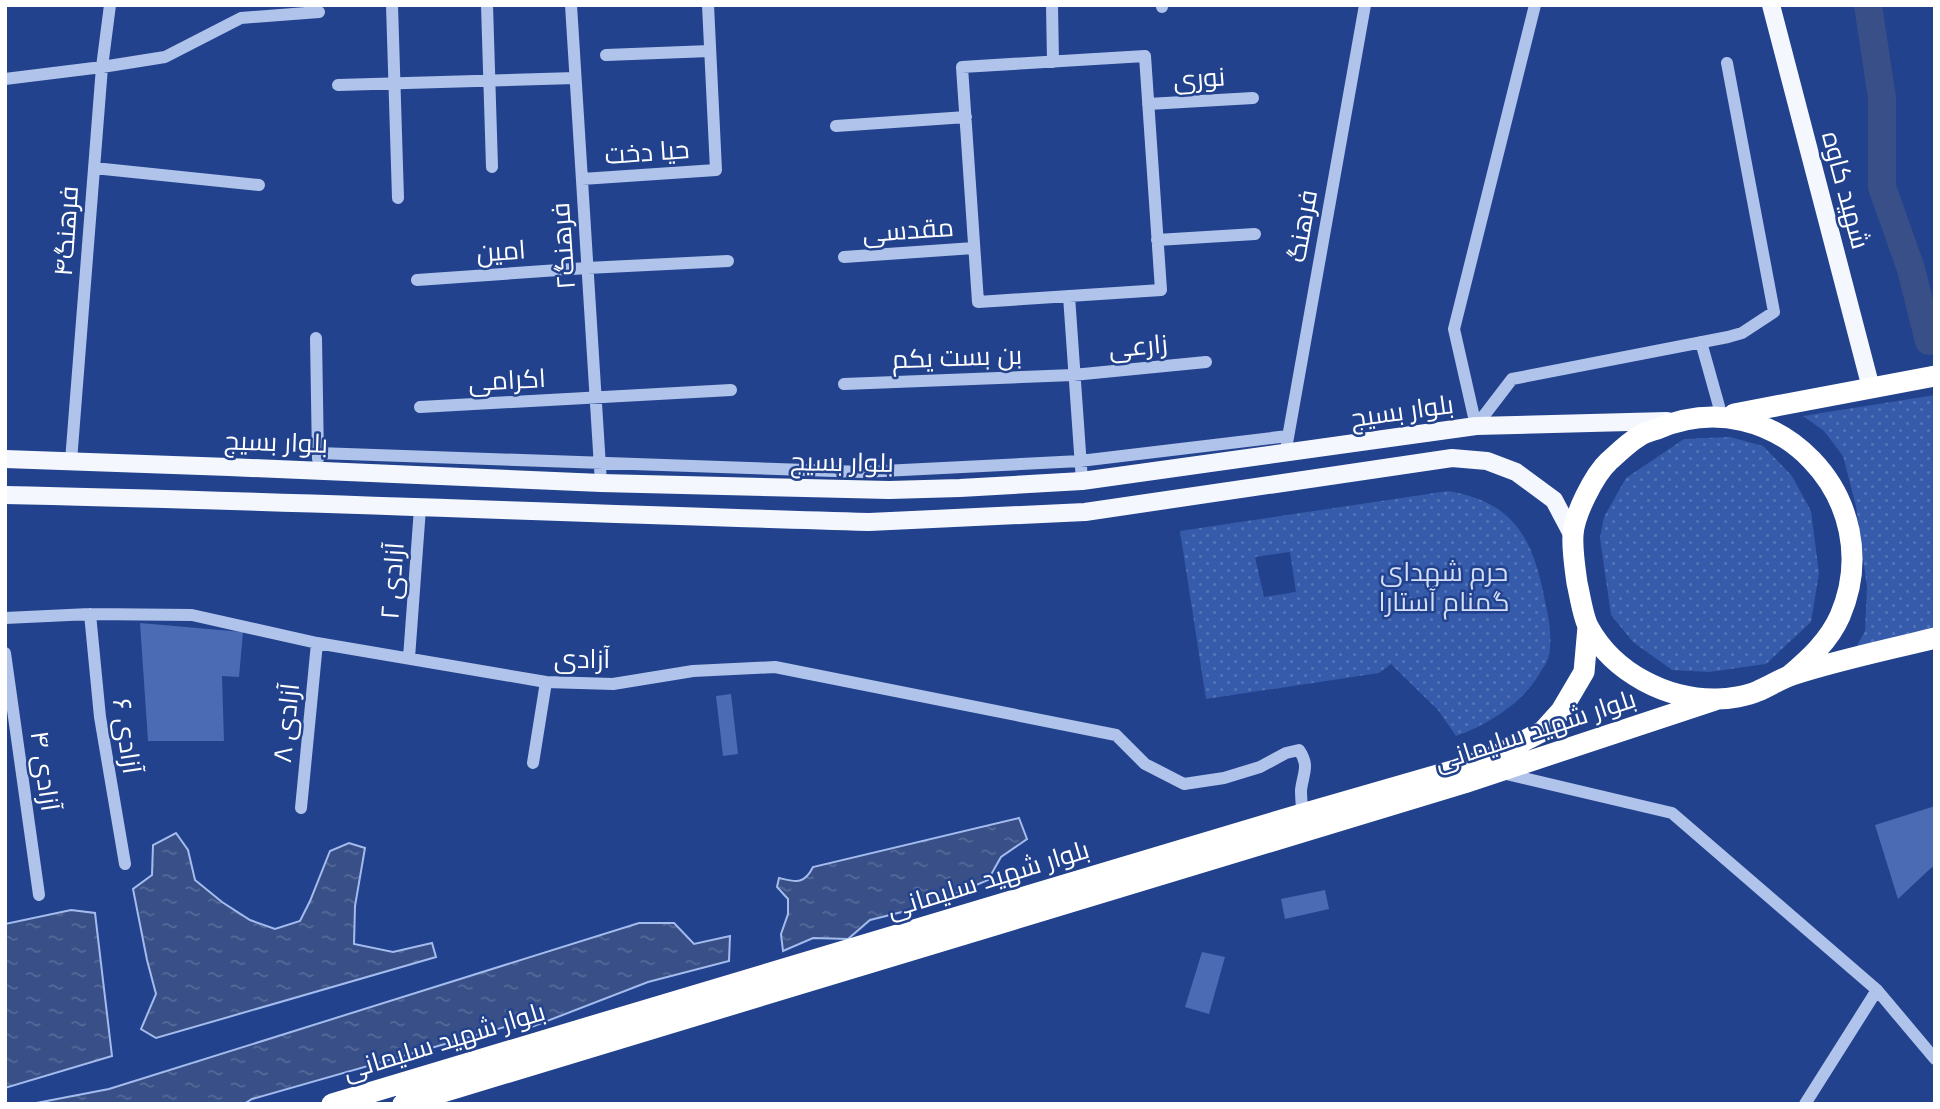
<svg xmlns="http://www.w3.org/2000/svg" width="1940" height="1109" font-family="Mulish,Cairo,sans-serif">
<style>
.grass{fill:url(#grass-dots);fill-rule:evenodd}
.water{fill:url(#water-ripples);stroke:#a4bced;stroke-width:2}
.lines{fill:none;stroke-linecap:round;stroke-linejoin:round}
.river{stroke:#385087;stroke-width:28}
.building{fill:#4b6bb4}
.minor{stroke:#b0c3eb;stroke-width:12}
.major{stroke:#f5f7fe;stroke-width:18}
.highway{stroke:#fff;stroke-width:21}
.labels{text-anchor:middle;stroke-width:5;stroke-linejoin:round;paint-order:stroke}
.street-label{font-size:26px;fill:#fff;stroke:#22428d}
.park-label{font-size:26px;fill:#d5e0f8;stroke:#22428d}
</style>
<defs>
<pattern id="grass-dots" width="8" height="8" patternUnits="userSpaceOnUse" patternTransform="scale(1.75)"><rect width="8" height="8" fill="#355baa"/><path d="M2 2h.1M6 6h.1" fill="none" stroke="#5374b7" stroke-width="1.8" stroke-linecap="round"/></pattern>
<pattern id="water-ripples" width="26" height="14" patternUnits="userSpaceOnUse" patternTransform="scale(1.75)"><rect width="26" height="14" fill="#385087"/><path d="M2 4q2-2 4 0t4 0M15 11q2-2 4 0t4 0" fill="none" stroke="#566a99"/></pattern>
</defs>
<rect width="100%" height="100%" fill="#22428d"/>
<path class="grass" d="M 1935,395 L 1935,634 L 1851,657 L 1865,631 L 1867,587 L 1856,506 L 1843,456 L 1824,431 L 1803,416 Z
M 1730,437 L 1763,446 L 1792,476 L 1811,511 L 1819,573 L 1811,622 L 1766,664 L 1709,672 L 1672,670 L 1633,642 L 1611,615 L 1600,538 L 1604,517 L 1626,478 L 1684,439 Z
M 1448,491 C 1515,502 1533,539 1545,601 C 1549,619 1553,641 1548,659 C 1546,664 1542,669 1540,673 C 1522,704 1488,724 1456,736 L 1438,710 L 1391,664 L 1379,673 L 1206,699 L 1180,531 ZM 1290,552 L 1296,592 L 1264,597 L 1255,557 Z"/>
<path class="water" d="M 1019,818 L 1027,839 L 1001,857 L 988,880 L 930,905 L 870,920 L 848,939 L 813,938 L 783,951 L 781,934 L 788,914 L 788,899 L 777,887 L 779,878 C 796,882 804,885 813,867 Z
M 176,833 L 188,850 L 195,880 L 222,902 L 250,920 L 275,929 L 300,921 L 310,901 L 330,851 L 349,843 L 365,848 L 355,906 L 354,944 L 393,952 L 432,943 L 436,957 L 156,1038 L 141,1029 L 156,994 L 147,960 L 133,889 L 152,875 L 153,845 Z
M 71,910 L 95,913 L 112,1056 L 5,1088 L 5,924 Z
M 639,923 L 674,923 L 694,944 L 730,936 L 729,961 L 648,982 L 529,1028 L 508,1026 L 252,1099 L 244,1104 L 31,1104 L 109,1089 Z"/>
<g class="lines">
<path class="river" d="M 1868,5 L 1882,98 L 1882,187 L 1911,269 L 1929,341"/>
</g>
<path class="building" d="M 140,623 L 243,632 L 239,677 L 222,676 L 224,741 L 148,741 Z
M 731,694 L 738,754 L 723,756 L 716,696 Z
M 1935,806 L 1935,869 L 1932,867 L 1898,899 L 1875,825 Z
M 1325,890 L 1329,909 L 1285,919 L 1281,899 Z
M 1202,952 L 1225,957 L 1209,1014 L 1185,1007 Z"/>
<g class="lines">
<path class="minor" d="M 392,5 L 398,198
M 487,5 L 492,167
M 571,5 L 601,483
M 1052,5 L 1053,62
M 1162,5 L 1162,7
M 606,55 L 710,51
M 1145,56 L 1161,290 L 978,302 L 962,67 Z
M 5,79 L 102,67 L 165,57 L 241,18 L 319,12
M 338,85 L 575,78
M 1148,104 L 1253,98
M 836,126 L 966,117
M 94,168 L 259,185
M 582,179 L 716,170 L 708,5
M 1157,240 L 1255,234
M 844,257 L 974,248
M 417,280 L 587,268 L 728,261
M 1069,296 L 1082,481
M 316,338 L 318,459
M 1701,342 L 1722,417
M 844,384 L 1073,375 L 1206,362
M 420,407 L 731,390
M 1476,426 L 1512,379 L 1728,337 L 1742,333 L 1774,312 L 1727,63
M 1476,426 L 1454,329 L 1535,5
M 1287,443 L 1365,5
M 318,453 L 863,472 L 1080,461 L 1288,436
M 71,461 L 102,67 L 110,5
M 90,614 L 100,717 L 125,864
M 5,618 L 90,614 L 192,615 L 317,643 L 546,682 L 613,684 L 693,671 L 775,667 L 1116,735 L 1145,764 L 1184,784 L 1224,778 L 1260,767 L 1286,753 L 1299,750 C 1310,766 1303,773 1301,790 C 1301,798 1302,806 1302,814
M 5,653 L 39,895
M 409,658 L 420,508
M 533,763 L 546,682
M 1502,773 L 1672,813 L 1877,990 L 1935,1059
M 301,808 L 317,643
M 1805,1104 L 1877,990"/>
<path class="major" d="M 1771,5 L 1871,388
M 5,459 L 229,467 L 601,483 L 889,490 L 960,488 L 1082,481 L 1476,426 L 1667,421
M 5,495 C 293,501 581,514 869,522 L 1085,512 L 1452,458 L 1487,461 L 1516,472 L 1554,500 L 1572,534"/>
<path class="highway" d="M 1734,414 L 1935,376
M 1789,676 C 1809,659 1829,641 1840,616 C 1890,500 1775,378 1657,429 C 1651,431 1643,433 1638,437 C 1628,443 1618,453 1609,461 C 1594,475 1574,515 1573,535 C 1572,550 1575,568 1577,583 C 1580,595 1583,618 1589,628 C 1614,673 1667,700 1717,699 C 1729,699 1747,696 1758,691 C 1770,686 1780,679 1792,675 C 1838,660 1887,650 1935,638
M 332,1104 L 1302,814 L 1455,770 L 1499,754 L 1543,731 L 1561,711 L 1584,672 L 1588,627
M 403,1104 L 1464,783 L 1718,699"/>
</g>
<g class="labels">
<g class="street-label">
<text transform="translate(1199 78) rotate(-4)" y="9">نوری</text>
<text transform="translate(647 152) rotate(-4)" y="9">حیا دخت</text>
<text transform="translate(1846 190) rotate(75)" y="9">شهید کاوه</text>
<text transform="translate(1302 226) rotate(-80)" y="9">فرهنگ</text>
<text transform="translate(908 230) rotate(-4)" y="9">مقدسی</text>
<text transform="translate(66 231) rotate(-86)" y="9">فرهنگ۴</text>
<text transform="translate(563 246) rotate(-94)" y="9">فرهنگ۲</text>
<text transform="translate(501 251) rotate(-4)" y="9">امین</text>
<text transform="translate(1138 346) rotate(-5)" y="9">زارعی</text>
<text transform="translate(957 357) rotate(-2)" y="9">بن بست یکم</text>
<text transform="translate(507 380) rotate(-3)" y="9">اکرامی</text>
<text transform="translate(1402 411) rotate(-8)" y="9">بلوار بسیج</text>
<text transform="translate(276 442) rotate(2)" y="9">بلوار بسیج</text>
<text transform="translate(842 462) rotate(1)" y="9">بلوار بسیج</text>
<text transform="translate(392 581) rotate(-86)" y="9">آزادی ۲</text>
<text x="582" y="668">آزادی</text>
<text transform="translate(286 723) rotate(-84)" y="9">آزادی ۸</text>
<text transform="translate(1535 730) rotate(-18)" y="9">بلوار شهید سلیمانی</text>
<text transform="translate(127 736) rotate(82)" y="9">آزادی ۶</text>
<text transform="translate(45 771) rotate(82)" y="9">آزادی ۴</text>
<text transform="translate(988 879) rotate(-17)" y="9">بلوار شهید سلیمانی</text>
<text transform="translate(444 1041) rotate(-17)" y="9">بلوار شهید سلیمانی</text>
</g>
<g class="park-label">
<text x="1444" y="581">حرم شهدای<tspan x="1444" dy="30">گمنام آستارا</tspan></text>
</g>
</g>
<rect width="1940" height="1109" fill="none" stroke="#ffffff" stroke-width="14"/>
</svg>
